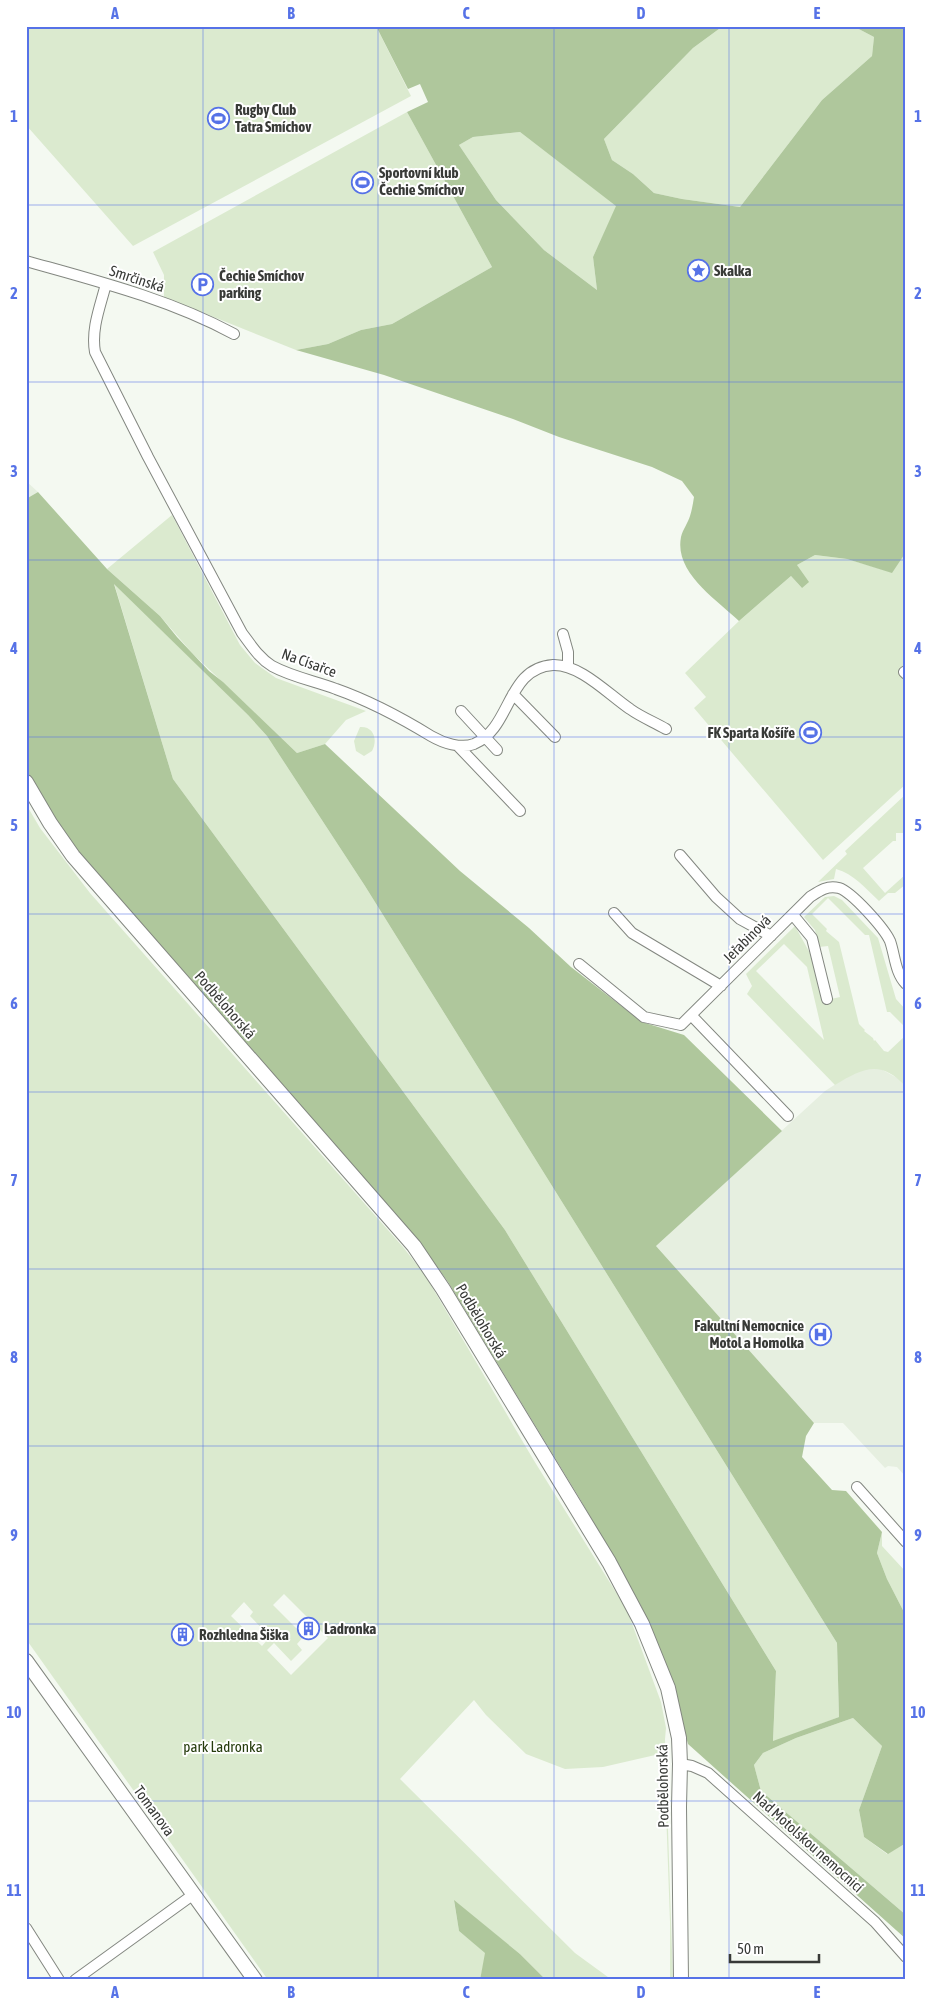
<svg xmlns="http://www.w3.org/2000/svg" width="932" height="2006" font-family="'Asap Condensed',sans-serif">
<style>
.built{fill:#e6efe0}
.green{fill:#dbeacf;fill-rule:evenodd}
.forest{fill:#afc79c;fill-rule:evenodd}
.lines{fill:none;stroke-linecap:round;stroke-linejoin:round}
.street-casing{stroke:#838780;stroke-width:12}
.secondary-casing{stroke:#838780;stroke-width:16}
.street{stroke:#fff;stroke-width:10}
.secondary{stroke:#fff;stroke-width:14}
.grid{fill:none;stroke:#5672e7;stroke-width:1;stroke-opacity:0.55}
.labels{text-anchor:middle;stroke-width:4;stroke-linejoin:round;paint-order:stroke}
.poi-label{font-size:15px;font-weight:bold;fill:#383a37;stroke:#fff;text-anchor:start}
.street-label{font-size:15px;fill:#383a37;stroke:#fff}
.park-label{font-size:15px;fill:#263c0e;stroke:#fff}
.neatline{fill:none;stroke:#5672e7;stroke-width:2}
.grid-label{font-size:16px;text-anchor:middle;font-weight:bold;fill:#5672e7}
</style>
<rect width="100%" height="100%" fill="#f4f9f1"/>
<path class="built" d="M 26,481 L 38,492 L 26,499 Z
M 869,1068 L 879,1068 L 899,1079 L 906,1087 L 906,1477 L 897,1467 L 888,1466 L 885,1468 L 843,1423 L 814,1423 L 656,1246 L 825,1091 L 853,1073 Z"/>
<path class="green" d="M 26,26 L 376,26 L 411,96 L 133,246 L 26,125 Z
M 723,26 L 853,26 L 874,37 L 872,56 L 822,100 L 740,207 L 682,199 L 654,193 L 633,174 L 612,160 L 604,139 L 693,48 Z
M 407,112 L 492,267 L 392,324 L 361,330 L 328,344 L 296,350 L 164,297 L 164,275 L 153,252 Z
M 520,132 L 617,206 L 593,257 L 597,290 L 544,250 L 496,200 L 459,145 L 473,137 Z
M 172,515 L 240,645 L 255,663 L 276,678 L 366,711 L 346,720 L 325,744 L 297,753 L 193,654 L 160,616 L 107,569 Z
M 906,552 L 906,784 L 823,860 L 694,708 L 706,697 L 685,673 L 739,621 L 791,576 L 802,588 L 797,565 L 815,555 L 847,559 L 891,572 Z
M 114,583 L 248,715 L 267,736 L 365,886 L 837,1643 L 839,1717 L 773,1742 L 776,1671 L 505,1230 L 173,779 Z
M 360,727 C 374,726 378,740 372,751 L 364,756 L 356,751 L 354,741 Z
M 906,794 L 906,843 L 904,841 L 904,833 L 896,833 L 896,841 L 893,841 L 863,868 L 885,893 L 906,874 L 906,884 L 895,893 L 888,893 L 879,901 C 865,888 854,874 836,869 L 834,879 L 818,882 L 847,854 L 845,851 Z
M 26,804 L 40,828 L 90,893 L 403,1247 L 425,1275 L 533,1459 L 627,1610 L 661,1702 L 666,1728 L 665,1739 L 673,1980 L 670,1980 L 670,1922 L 664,1753 L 603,1767 L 565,1769 L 526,1754 L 486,1715 L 474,1700 L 400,1779 L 575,1953 L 612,1980 L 546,1980 L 520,1954 L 454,1901 L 459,1931 L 486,1953 L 480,1980 L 268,1980 L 26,1639 ZM 284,1594 L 328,1638 L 291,1675 L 267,1650 L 274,1643 L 291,1661 L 302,1650 L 297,1644 L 304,1636 L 273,1605 ZM 244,1602 L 253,1612 L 250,1616 L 270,1637 L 262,1646 L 231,1616 Z
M 834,896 L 842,900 L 878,938 L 896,999 L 906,1010 L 906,1028 L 890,1012 L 887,1012 L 869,935 L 865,935 L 828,898 L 812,914 L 827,929 L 826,931 L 839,942 L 859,1024 L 865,1030 L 864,1031 L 873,1038 L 874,1041 L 875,1040 L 884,1051 L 888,1052 L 905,1036 L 906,1038 L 906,1087 C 881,1059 863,1068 835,1085 L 747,994 L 752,986 L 746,974 L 795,926 L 811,955 L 822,1001 L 840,997 L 828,946 L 819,947 L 815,930 L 804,917 L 825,897 ZM 784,944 L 807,967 L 824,1040 L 756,971 Z
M 882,1532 L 882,1546 L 906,1572 L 906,1616 L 887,1579 L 877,1553 Z
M 853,1718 L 882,1746 L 859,1810 L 864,1837 L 887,1854 L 906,1843 L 906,1915 L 761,1791 L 754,1765 L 763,1753 L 796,1738 Z"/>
<path class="forest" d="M 376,26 L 723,26 L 693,48 L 604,139 L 612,160 L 633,174 L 654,193 L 682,199 L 740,207 L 822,100 L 872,56 L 874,37 L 853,26 L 906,26 L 906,552 L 892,573 L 847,559 L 815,555 L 797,565 L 809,582 L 802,588 L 791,576 L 739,621 C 717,600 674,573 681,537 C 683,529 688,523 690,516 C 692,510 693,503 694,497 L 682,481 L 652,467 L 559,437 L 513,419 L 384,375 L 296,350 L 328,344 L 361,330 L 392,324 L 492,267 L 407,112 L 428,102 L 420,84 L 408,89 ZM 520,132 L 616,206 L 593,257 L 597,290 L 544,250 L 496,200 L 459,145 L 473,137 Z
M 38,492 L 107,569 L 160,616 L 177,637 L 209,671 L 223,682 L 297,753 L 325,744 L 460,871 L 529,928 L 571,967 L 642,1022 L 684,1035 L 782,1131 L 656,1246 L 814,1423 L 806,1436 L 802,1457 L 832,1490 L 846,1491 L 882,1532 L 877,1553 L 887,1579 L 906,1616 L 906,1843 L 888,1854 L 864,1837 L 859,1810 L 882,1746 L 853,1718 L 796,1738 L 763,1753 L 754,1765 L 761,1791 L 906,1915 L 906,1939 L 688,1744 L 667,1668 L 641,1606 L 580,1499 L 448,1282 L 417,1239 L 80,855 L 44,802 L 26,770 L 26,499 ZM 114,584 L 248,715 L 267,736 L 365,886 L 837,1643 L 839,1717 L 773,1741 L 776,1671 L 505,1230 L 173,779 Z
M 454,1900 L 520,1954 L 546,1980 L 480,1980 L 485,1953 L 459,1931 Z"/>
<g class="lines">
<defs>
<path id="street" d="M 26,261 C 97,281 169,299 234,334
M 106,284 C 100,307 91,329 95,352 L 148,457 L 242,633 C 251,645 259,658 272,666 C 292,677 315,681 336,689 C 370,701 400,717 431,736 C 443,743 461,749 474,744 C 512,728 506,668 553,665 C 580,664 608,694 630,709 C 641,717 654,722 666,729
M 563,634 L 568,652 L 568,666
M 906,671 L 904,672 L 906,674
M 513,694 L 555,737
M 461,711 L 497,750
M 458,746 L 520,811
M 680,855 L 716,897 L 740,919 L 771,936
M 614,913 L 632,933 L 721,986
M 793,915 L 812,938 L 827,999
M 579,964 L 644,1017 L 681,1025 L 810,897 C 819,891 827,885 839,888 C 852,892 884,928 890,941 C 895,955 895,973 906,984
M 691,1015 L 788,1116
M 857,1487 L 906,1542
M 680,1764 L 692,1766 L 708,1773 L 875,1922 L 906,1957
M 26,1928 L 59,1980
M 75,1980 L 194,1894"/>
<path id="secondary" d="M 26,782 L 50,823 L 73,856 L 414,1246 L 443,1289 L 609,1562 L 642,1624 L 668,1688 L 679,1738 L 680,1764 L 679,1807 L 681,1980
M 26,1661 L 255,1980"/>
</defs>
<use href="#street" class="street-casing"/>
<use href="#secondary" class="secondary-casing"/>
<use href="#street" class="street"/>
<use href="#secondary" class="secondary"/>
</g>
<path class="grid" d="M 203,26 L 203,1980M 378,26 L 378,1980M 554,26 L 554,1980M 729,26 L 729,1980M 26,205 L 906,205M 26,382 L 906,382M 26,560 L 906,560M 26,737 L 906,737M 26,914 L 906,914M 26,1092 L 906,1092M 26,1269 L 906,1269M 26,1446 L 906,1446M 26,1624 L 906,1624M 26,1801 L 906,1801"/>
<defs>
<symbol id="stadium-ring" viewBox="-11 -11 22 22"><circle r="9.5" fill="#fff" stroke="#5672e7" stroke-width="1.5"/><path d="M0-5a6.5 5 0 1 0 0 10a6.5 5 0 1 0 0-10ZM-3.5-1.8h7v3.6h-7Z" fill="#5672e7"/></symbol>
<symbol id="sight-ring" viewBox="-11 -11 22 22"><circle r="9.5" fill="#fff" stroke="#5672e7" stroke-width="1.5"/><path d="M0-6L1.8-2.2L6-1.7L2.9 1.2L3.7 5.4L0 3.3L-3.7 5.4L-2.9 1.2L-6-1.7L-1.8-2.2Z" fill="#5672e7"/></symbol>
<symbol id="parking-ring" viewBox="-11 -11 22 22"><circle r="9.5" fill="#fff" stroke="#5672e7" stroke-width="1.5"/><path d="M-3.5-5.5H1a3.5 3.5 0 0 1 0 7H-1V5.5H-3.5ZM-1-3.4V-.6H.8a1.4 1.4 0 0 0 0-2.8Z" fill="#5672e7"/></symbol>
<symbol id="hospital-ring" viewBox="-11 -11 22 22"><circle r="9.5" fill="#fff" stroke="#5672e7" stroke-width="1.5"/><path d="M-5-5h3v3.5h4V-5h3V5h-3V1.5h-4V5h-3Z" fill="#5672e7"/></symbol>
<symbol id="building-ring" viewBox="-11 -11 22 22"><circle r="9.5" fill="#fff" stroke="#5672e7" stroke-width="1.5"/><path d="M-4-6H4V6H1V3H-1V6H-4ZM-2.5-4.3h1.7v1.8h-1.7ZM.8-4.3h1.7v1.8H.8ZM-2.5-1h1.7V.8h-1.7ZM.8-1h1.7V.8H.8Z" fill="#5672e7"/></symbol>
</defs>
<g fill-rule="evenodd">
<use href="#stadium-ring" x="206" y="106" width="25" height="25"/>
<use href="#stadium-ring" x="350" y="170" width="25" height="25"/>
<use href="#sight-ring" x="686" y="258" width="25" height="25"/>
<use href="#parking-ring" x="190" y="272" width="25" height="25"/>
<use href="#stadium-ring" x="798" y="720" width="25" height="25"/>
<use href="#hospital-ring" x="808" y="1322" width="25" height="25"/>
<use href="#building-ring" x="296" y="1616" width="25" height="25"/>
<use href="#building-ring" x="170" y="1622" width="25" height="25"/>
</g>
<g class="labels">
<g class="poi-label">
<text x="235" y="115">Rugby Club<tspan x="235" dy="17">Tatra Smíchov</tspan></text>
<text x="379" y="178">Sportovní klub<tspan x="379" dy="17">Čechie Smíchov</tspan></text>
<text x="714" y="276">Skalka</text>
<text x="219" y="281">Čechie Smíchov<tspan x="219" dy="17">parking</tspan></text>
<text x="795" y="738" text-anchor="end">FK Sparta Košíře</text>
<text x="804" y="1331" text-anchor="end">Fakultní Nemocnice<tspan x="804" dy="17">Motol a Homolka</tspan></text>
<text x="324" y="1634">Ladronka</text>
<text x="199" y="1640">Rozhledna Šiška</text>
</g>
<g class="street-label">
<text transform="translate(137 279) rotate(18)" y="5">Smrčinská</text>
<text transform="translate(309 663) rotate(20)" y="5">Na Císařce</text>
<text transform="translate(747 939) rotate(-45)" y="5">Jeřabinová</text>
<text transform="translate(225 1005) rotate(49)" y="5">Podbělohorská</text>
<text transform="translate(481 1321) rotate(59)" y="5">Podbělohorská</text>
<text transform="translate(663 1786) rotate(-91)" y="5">Podbělohorská</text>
<text transform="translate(154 1811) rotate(54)" y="5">Tomanova</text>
<text transform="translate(808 1842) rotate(42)" y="5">Nad Motolskou nemocnicí</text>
</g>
<g class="park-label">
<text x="223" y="1752">park Ladronka</text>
</g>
</g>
<rect width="932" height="2006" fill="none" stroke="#ffffff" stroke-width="55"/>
<path d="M730 1954v8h89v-8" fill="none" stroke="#383a37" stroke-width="2.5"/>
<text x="737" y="1954" font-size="15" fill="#383a37" stroke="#ffffff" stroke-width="4" paint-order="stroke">50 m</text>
<rect x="28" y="28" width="876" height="1950" class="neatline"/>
<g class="grid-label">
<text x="115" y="19">A</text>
<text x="291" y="19">B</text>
<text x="466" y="19">C</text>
<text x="641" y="19">D</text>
<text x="817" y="19">E</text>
<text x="14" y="122">1</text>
<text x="918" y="122">1</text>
<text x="14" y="299">2</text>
<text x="918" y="299">2</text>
<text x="14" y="477">3</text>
<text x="918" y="477">3</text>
<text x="14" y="654">4</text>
<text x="918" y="654">4</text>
<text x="14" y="831">5</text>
<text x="918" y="831">5</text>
<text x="14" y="1009">6</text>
<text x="918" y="1009">6</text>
<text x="14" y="1186">7</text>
<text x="918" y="1186">7</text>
<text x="14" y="1363">8</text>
<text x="918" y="1363">8</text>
<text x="14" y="1541">9</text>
<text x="918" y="1541">9</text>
<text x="14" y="1718">10</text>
<text x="918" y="1718">10</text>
<text x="14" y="1896">11</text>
<text x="918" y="1896">11</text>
<text x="115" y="1998">A</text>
<text x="291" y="1998">B</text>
<text x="466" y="1998">C</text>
<text x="641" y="1998">D</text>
<text x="817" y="1998">E</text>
</g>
</svg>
